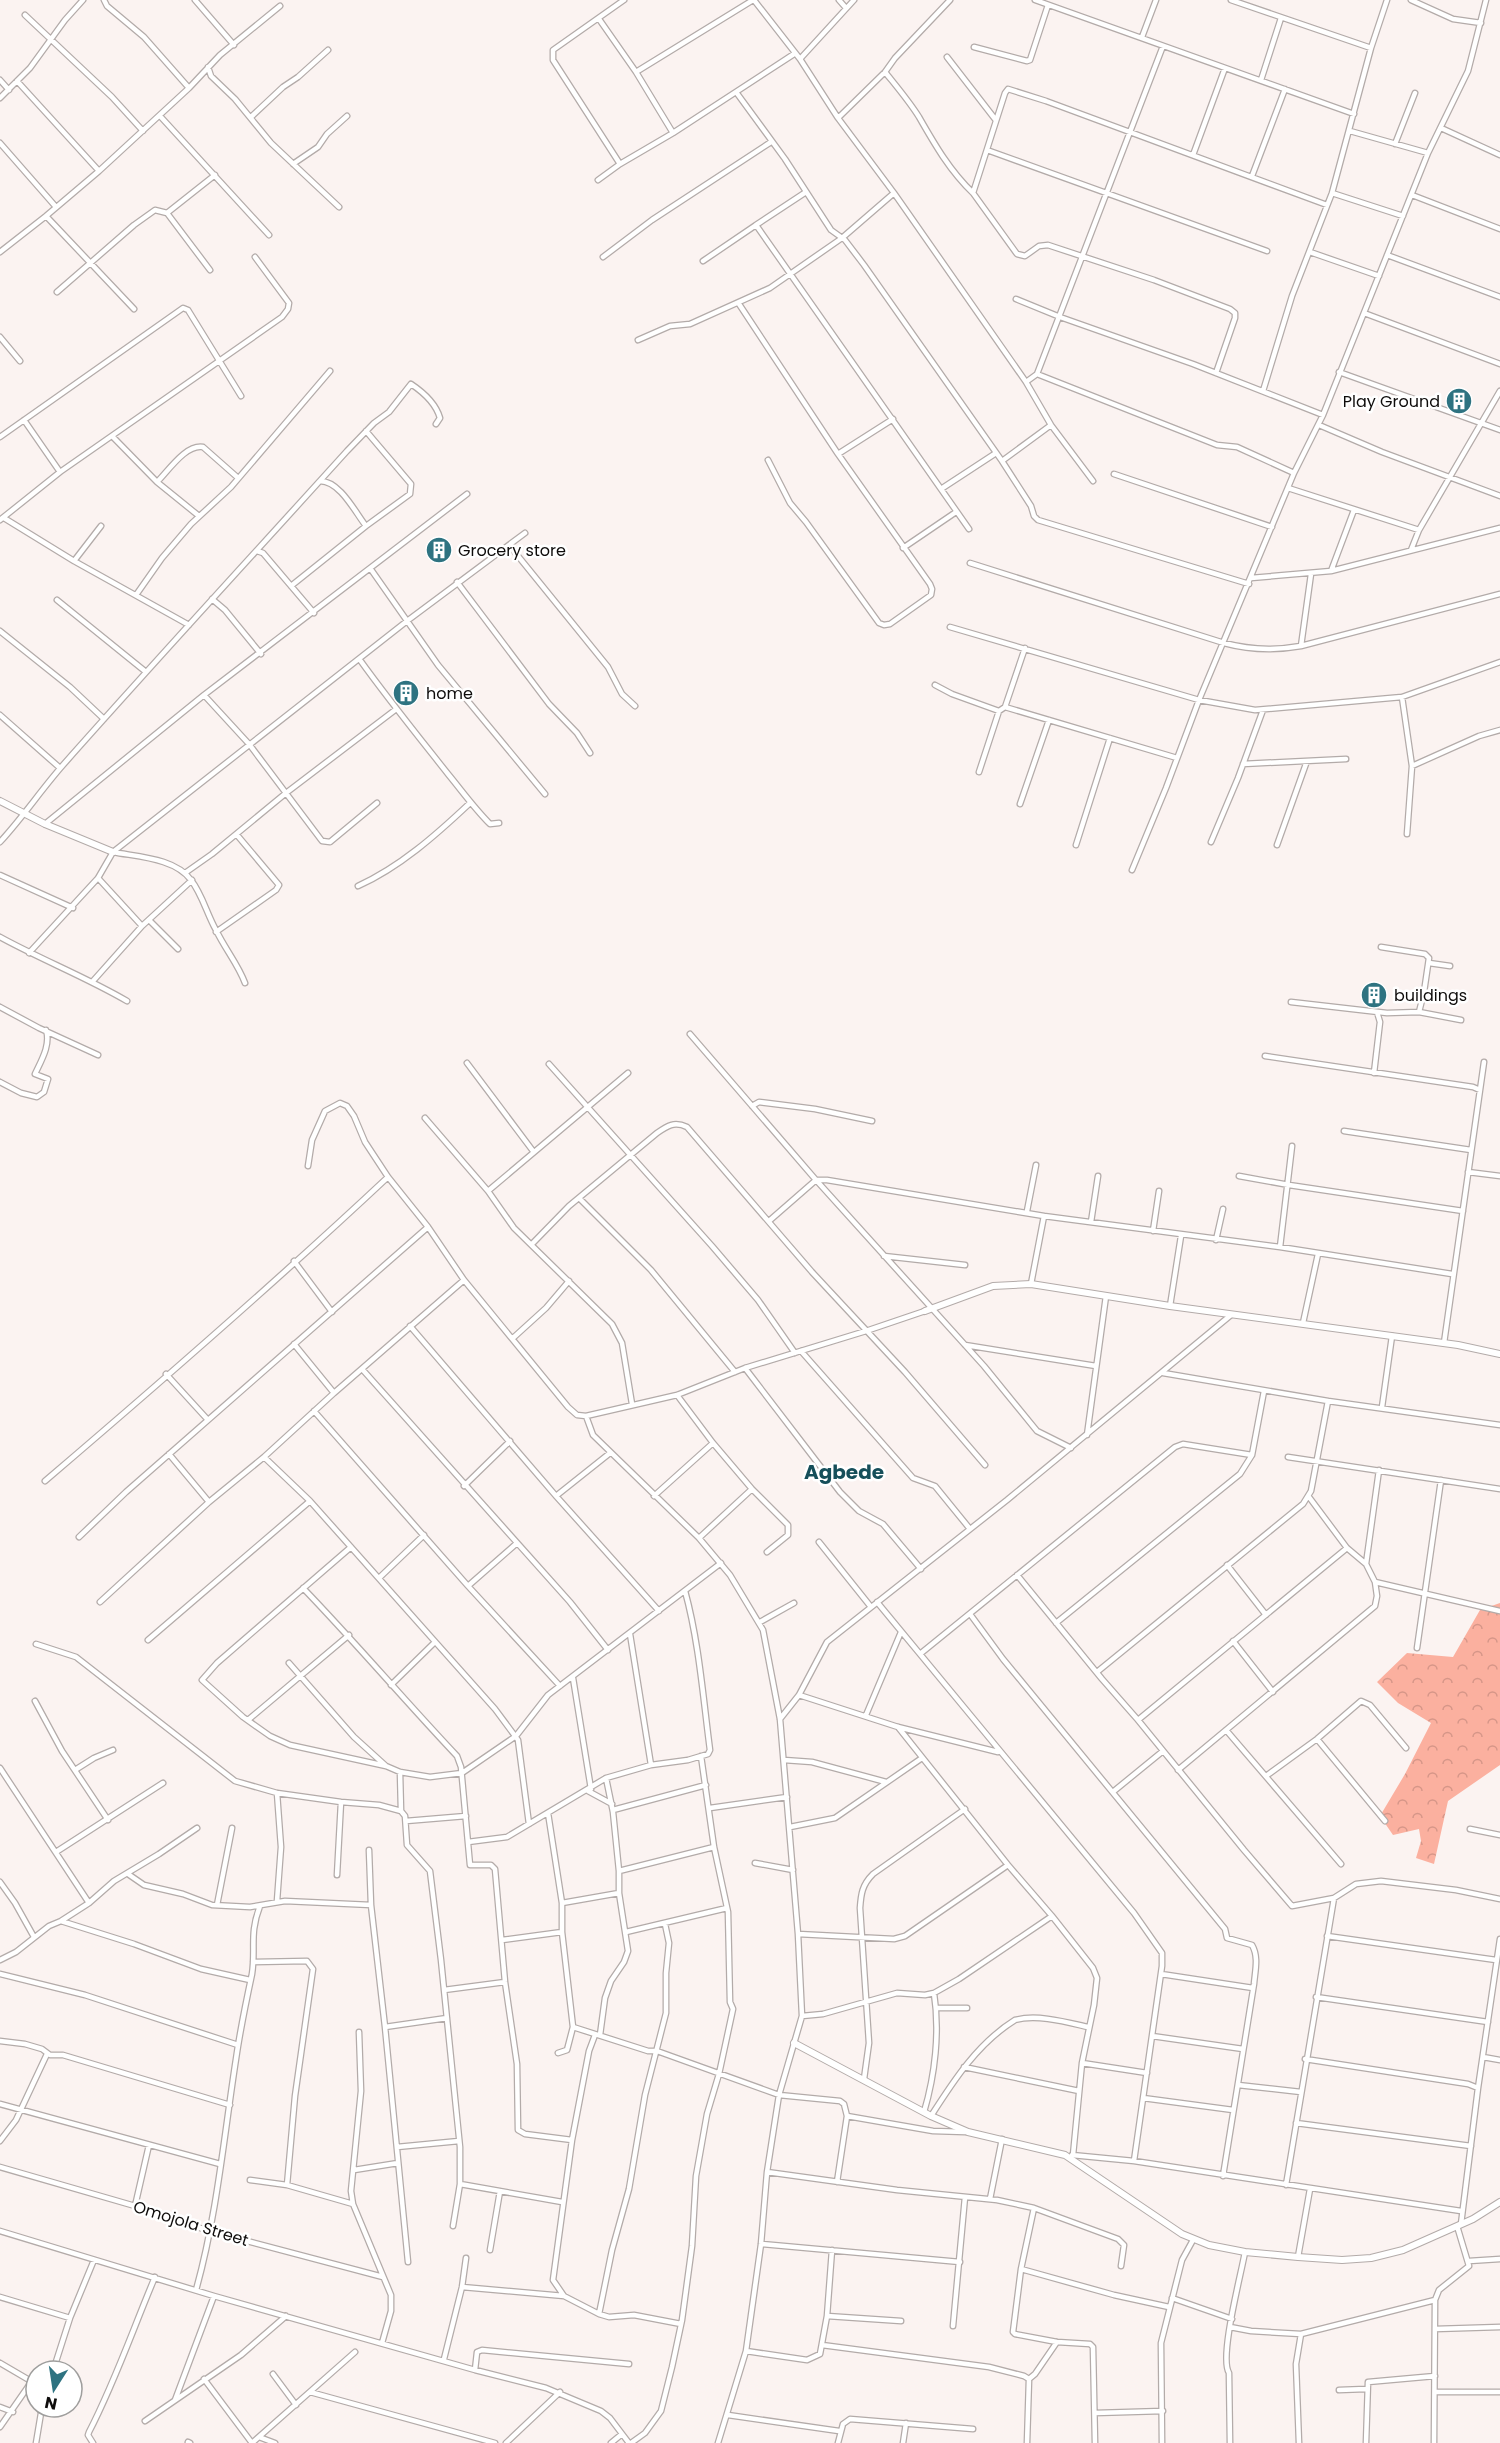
<svg xmlns="http://www.w3.org/2000/svg" width="1500" height="2443" font-family="Poppins,sans-serif">
<style>
.forest{fill:url(#forest-crowns)}
.lines{fill:none;stroke-linecap:round;stroke-linejoin:round}
.minor-casing{stroke:#b3aba9;stroke-width:7}
.tertiary-casing{stroke:#b3aba9;stroke-width:8}
.minor{stroke:#fff;stroke-width:4.5}
.tertiary{stroke:#fff;stroke-width:6}
.labels{text-anchor:middle;stroke-width:5;stroke-linejoin:round;paint-order:stroke}
.poi-label{font-size:16px;fill:#0e0c0b;stroke:#fff;text-anchor:start}
.street-label{font-size:16px;fill:#0e0c0b;stroke:#fff}
.quarter-label{font-size:20px;font-weight:bold;fill:#164f5a;stroke:#fff}
</style>
<defs>
<pattern id="forest-crowns" width="20" height="18" patternUnits="userSpaceOnUse" patternTransform="scale(1.5)"><rect width="20" height="18" fill="#fbb09f"/><path d="M2 6a3 3 0 1 1 6 0M12 15a3 3 0 1 1 6 0" fill="none" stroke="#d69688"/></pattern>
</defs>
<rect width="100%" height="100%" fill="#fbf3f1"/>
<path class="forest" d="M 1500,1603 L 1500,1765 L 1448,1801 L 1434,1864 L 1416,1858 L 1421,1841 L 1419,1829 L 1393,1835 L 1380,1816 L 1405,1774 L 1431,1723 L 1398,1703 L 1377,1682 L 1407,1653 L 1453,1657 L 1480,1610 Z"/>
<g class="lines">
<defs>
<path id="minor" d="M 104,0 L 107,6 L 144,37 L 189,88
M 195,0 L 234,45
M 624,0 L 553,50 L 553,60 L 620,164 L 673,133 L 794,54
M 754,0 L 800,59 L 838,118 L 894,193 L 1026,382 L 1051,425 L 1093,481
M 839,0 L 846,8
M 1035,0 L 1354,114
M 1231,0 L 1371,48
M 1411,0 L 1453,19 L 1481,23
M 25,15 L 112,97 L 143,131
M 599,19 L 636,72 L 673,133
M 1142,37 L 1156,0
M 974,47 L 1027,61 L 1030,60 L 1048,5
M 947,57 L 995,119
M 800,59 L 854,0
M 208,67 L 211,76 L 235,99 L 271,143 L 339,207
M 636,72 L 753,0
M 885,72 C 897,87 909,101 919,117 C 935,145 950,171 973,193
M 0,80 L 9,90
M 1261,80 L 1281,18
M 17,81 L 99,171
M 736,92 L 785,159 L 831,230 L 845,240 L 864,265 L 1002,461 L 1031,506 L 1034,516 L 1038,520 L 1249,584
M 0,98 L 30,68 L 65,20 L 83,0
M 160,116 L 269,235
M 251,117 L 283,87 L 298,77 L 328,50
M 838,118 L 885,72 L 895,58 L 950,0
M 1441,128 L 1500,155
M 1350,131 L 1428,153
M 0,143 L 56,207
M 1395,144 L 1415,93
M 987,150 L 1267,251
M 1193,155 L 1225,68
M 293,164 L 318,147 L 327,134 L 347,116
M 1252,176 L 1285,89
M 598,180 L 620,164
M 1332,193 L 1403,216
M 1412,195 L 1500,229
M 167,213 L 210,270
M 46,216 L 134,309
M 756,225 L 806,192
M 0,252 L 46,216 L 99,171 L 189,88 L 220,55 L 280,6
M 1310,252 L 1379,276
M 1387,255 L 1500,297
M 603,257 L 652,220 L 771,142
M 703,261 L 756,225 L 969,529
M 57,292 L 134,225 L 155,210 L 167,213 L 215,175
M 1016,299 L 1060,317 L 1193,364 L 1323,415
M 739,304 L 838,454 L 930,584 L 932,589 L 931,595 L 890,624 L 884,625 L 879,623 L 806,522 L 790,503 L 768,460
M 1364,313 L 1500,364
M 0,337 L 20,361
M 638,340 L 670,326 L 690,324 L 770,288 L 842,238 L 894,193
M 1339,372 L 1500,430
M 1216,373 L 1235,318 L 1235,313 L 1230,309 L 1154,280 L 1048,245 L 1039,246 L 1025,256 L 1017,254 L 973,193 L 1005,93 L 1008,89 L 1046,101 L 1327,205
M 1037,374 L 1217,445 L 1237,447 L 1294,473
M 1026,382 L 1037,374 L 1163,46
M 1263,391 L 1292,296 L 1332,193 L 1371,48 L 1387,0
M 24,420 L 60,472
M 1319,425 L 1382,452 L 1500,496
M 112,436 L 157,482 L 199,516
M 0,437 L 183,308 L 188,310 L 241,396
M 838,454 L 893,419
M 1002,461 L 1051,425
M 1114,474 L 1272,527
M 320,481 C 340,481 355,512 366,526
M 157,482 C 169,470 186,444 203,447 L 237,477
M 1288,488 L 1419,530
M 941,489 L 996,453
M 4,518 L 74,561 L 189,625
M 0,520 L 60,472 L 282,317 L 288,309 L 289,303 L 255,257
M 509,545 L 608,667 L 622,694 L 635,706
M 903,548 L 956,512
M 1411,550 L 1419,530 L 1500,391
M 257,551 L 263,553 L 314,613
M 74,561 L 101,526
M 970,563 L 1224,643 C 1250,650 1273,651 1301,646 L 1500,594
M 370,568 L 438,665 L 545,794
M 1331,571 L 1354,510
M 1251,578 L 1331,571 L 1500,528
M 457,582 L 549,704 L 577,733 L 590,753
M 291,586 L 366,526 L 410,494 L 411,484 L 366,431
M 136,595 L 162,558 L 191,524 L 231,487 L 330,371
M 212,599 L 225,610 L 261,654
M 57,600 L 146,672
M 950,627 L 1199,700 L 1255,710 L 1402,697 L 1500,662
M 0,631 L 70,687 L 104,719
M 1301,646 L 1311,574
M 360,660 C 388,699 418,736 448,774 C 462,791 474,808 490,824 L 499,823
M 935,685 L 952,694 L 999,711 L 1005,707 L 1177,758
M 204,695 L 249,744 L 322,841 L 330,842 L 377,803
M 1402,697 L 1412,766 L 1407,834
M 1005,707 L 1025,648
M 0,715 L 60,768
M 1243,764 L 1346,759
M 1412,766 L 1479,736 L 1500,730
M 979,772 L 999,711
M 1020,804 L 1049,720
M 45,824 L 204,695 L 467,494
M 0,842 C 23,817 41,790 63,765 C 157,659 252,556 347,451 L 374,423 L 389,412 L 411,384 C 423,392 436,404 440,418 L 436,424
M 1211,842 L 1238,778 L 1263,710
M 1076,845 L 1110,738
M 1277,845 L 1307,761
M 113,852 C 138,857 175,858 191,880 C 202,894 207,914 216,930 C 225,949 238,964 245,983
M 1132,870 L 1166,788 L 1199,700 L 1294,473 L 1323,415 L 1428,153 L 1468,71 L 1486,0
M 185,873 L 212,854 L 286,793 L 395,710
M 0,875 L 73,908
M 98,878 L 142,926
M 358,886 C 400,867 436,835 470,803
M 149,920 L 178,949
M 216,932 L 276,890 L 279,885 L 237,835
M 0,937 C 42,960 86,977 127,1001
M 29,953 L 98,878 L 113,852 L 407,621 L 525,533
M 1429,963 L 1450,966
M 93,981 L 142,926 L 192,880
M 1291,1002 L 1387,1013 L 1419,1012 L 1424,992 L 1429,958 L 1425,954 L 1381,947
M 0,1007 L 39,1028 L 98,1055
M 1419,1012 L 1461,1020
M 690,1034 L 816,1180 L 984,1366 L 1037,1431 L 1071,1448
M 1265,1056 L 1473,1087 L 1480,1090
M 467,1063 L 533,1151
M 549,1064 L 712,1246 L 758,1300 L 795,1353
M 1374,1073 L 1380,1022 L 1377,1012
M 0,1082 L 21,1093 L 37,1097 L 44,1092 L 48,1079 L 35,1074 C 41,1061 51,1045 46,1030
M 752,1106 L 759,1102 L 815,1109 L 872,1121
M 425,1118 L 488,1191 L 514,1228 L 612,1324 L 622,1343 L 632,1404
M 1344,1131 L 1471,1150
M 308,1166 L 312,1140 L 325,1111 L 340,1103 L 347,1106 L 354,1116 L 365,1142 L 388,1177 L 428,1227 L 464,1280 L 568,1407 L 577,1415 L 586,1416 L 677,1395 L 745,1368 L 866,1331 L 925,1311
M 1468,1172 L 1500,1176
M 1239,1176 L 1289,1185 L 1463,1211
M 488,1191 L 628,1073
M 579,1198 L 651,1270 L 735,1372
M 1027,1211 L 1036,1165
M 769,1221 L 816,1180 L 827,1180 L 1044,1216 L 1280,1247 L 1452,1274
M 1091,1222 L 1098,1176
M 1153,1231 L 1159,1191
M 1216,1240 L 1223,1209
M 532,1244 L 569,1206 L 657,1133 C 667,1126 674,1121 687,1127 L 812,1272 L 905,1372 L 985,1465
M 1280,1247 L 1292,1146
M 884,1256 L 965,1265
M 294,1261 L 332,1312
M 1031,1284 L 1044,1216
M 1170,1306 L 1181,1236
M 1303,1323 L 1318,1254
M 410,1326 L 556,1496 L 659,1611
M 513,1338 L 546,1308 L 569,1281
M 1444,1343 L 1484,1062
M 294,1344 L 334,1393
M 965,1345 L 1096,1366
M 801,1351 L 913,1478 L 935,1486 L 970,1529
M 745,1368 L 840,1492 L 859,1511 L 883,1524 L 921,1569
M 362,1369 L 570,1602 L 608,1650
M 1163,1373 L 1328,1401 L 1500,1425
M 166,1374 L 208,1420
M 677,1395 L 713,1443 L 752,1489 L 788,1525 L 788,1535 L 767,1552
M 1382,1407 L 1392,1336
M 314,1411 L 468,1586
M 586,1416 L 593,1435 L 699,1538 L 730,1575 L 763,1630 L 780,1719 L 798,1934 L 802,2016 L 779,2095 L 767,2172 L 761,2244 L 746,2351 L 718,2443
M 1087,1435 L 1106,1296
M 169,1454 L 209,1502
M 1288,1457 L 1500,1489
M 45,1481 C 161,1382 276,1282 388,1177
M 464,1486 L 510,1441
M 556,1496 L 610,1453
M 654,1496 L 713,1443
M 310,1501 L 495,1709 L 518,1740 L 529,1824
M 79,1537 L 126,1492 L 428,1227
M 699,1538 L 752,1489
M 819,1542 L 871,1607
M 517,1543 L 468,1586 L 560,1686
M 351,1547 L 217,1663 L 202,1680 L 243,1717 L 270,1736 L 290,1745 L 386,1766 L 400,1772 L 430,1777 L 462,1773 L 516,1736 L 548,1695 L 721,1563
M 1366,1564 L 1379,1470
M 1227,1565 L 1266,1615
M 1017,1575 L 1102,1679 L 1138,1720 L 1244,1850 L 1292,1906 L 1334,1898 L 1356,1884 L 1381,1881 L 1456,1890 L 1500,1899
M 379,1578 L 424,1535
M 1375,1582 L 1500,1611
M 303,1588 C 356,1643 405,1701 457,1756 L 461,1767 L 470,1865 L 491,1865 L 495,1869 L 505,1982 L 517,2064 L 518,2130 L 525,2134 L 572,2140
M 100,1602 L 209,1502 L 264,1457 L 334,1393 L 464,1280
M 877,1602 L 1134,1913 L 1162,1953 L 1162,1966 L 1134,2161
M 970,1614 L 1003,1659 L 1225,1929 L 1227,1938 L 1252,1945 C 1259,1957 1255,1971 1254,1984 L 1223,2176
M 760,1622 L 794,1603
M 1056,1623 L 1240,1474 L 1252,1455 L 1264,1391
M 630,1634 L 651,1765 L 688,1760 L 708,1754 L 710,1750 C 703,1697 699,1642 685,1591
M 148,1640 L 310,1501 L 264,1457
M 1233,1641 L 1273,1692
M 36,1644 L 76,1657 L 235,1781 L 277,1793 L 341,1802 L 379,1805 L 401,1811
M 1417,1648 L 1441,1480
M 920,1654 L 1175,1447 L 1183,1444 L 1252,1455
M 289,1663 L 354,1737 L 386,1766
M 1097,1672 L 1303,1504 L 1311,1491 L 1328,1401
M 573,1678 L 591,1789
M 391,1685 L 435,1642
M 799,1695 L 898,1727 L 998,1752
M 35,1701 L 62,1751 L 108,1820
M 866,1715 L 901,1632
M 780,1719 L 799,1695 L 827,1642 L 1007,1500 L 1231,1315
M 248,1720 L 349,1635
M 1138,1720 L 1347,1548
M 898,1727 L 1008,1865 L 1052,1916
M 1226,1730 L 1341,1864
M 1317,1739 L 1385,1821
M 784,1760 L 812,1762 L 886,1782
M 0,1768 L 89,1903
M 75,1770 L 94,1758 L 113,1750
M 1178,1770 L 1375,1606 L 1377,1596 L 1375,1582 L 1366,1564 L 1347,1548 L 1309,1497
M 400,1772 L 401,1811 L 405,1816 L 407,1845 L 430,1871 L 441,1960 L 460,2147 L 460,2184 L 453,2226
M 1266,1776 L 1317,1739 L 1361,1701 L 1370,1705 L 1406,1748
M 588,1791 L 612,1804
M 1114,1791 L 1163,1751
M 710,1808 L 787,1797
M 613,1810 L 706,1785
M 548,1813 L 562,1903 L 562,1932 L 573,2027 L 567,2050 L 558,2053
M 406,1821 L 466,1816
M 790,1827 L 835,1818 L 922,1758
M 1470,1829 L 1500,1835
M 468,1842 L 507,1837 L 606,1778 L 651,1765
M 369,1850 L 371,1905 L 385,2027 L 408,2262
M 56,1852 L 163,1783
M 755,1863 L 793,1870
M 619,1871 L 714,1847
M 128,1874 L 144,1885 L 183,1894 L 212,1905 L 250,1907 L 285,1901 L 371,1905
M 337,1875 L 341,1802
M 0,1882 L 15,1903 L 34,1937
M 277,1901 L 281,1847 L 277,1793
M 562,1903 L 619,1893
M 217,1905 L 232,1828
M 61,1921 L 134,1944 L 201,1969 L 250,1980
M 665,1924 L 669,1943 L 666,1973 L 666,2013 L 645,2095 L 629,2189 L 612,2250 L 599,2314 L 609,2317 L 634,2315 L 681,2324
M 626,1932 L 727,1908
M 798,1934 L 894,1939 L 905,1936 L 1008,1865
M 1327,1936 L 1496,1960
M 502,1940 L 562,1932
M 0,1960 L 16,1952 L 49,1926 L 61,1921 L 89,1903 L 114,1881 L 159,1854 L 197,1828
M 253,1962 L 307,1961 L 313,1969 L 295,2096 L 287,2185
M 0,1974 L 85,1995 L 238,2045
M 1161,1974 L 1253,1988
M 444,1990 L 505,1982
M 1316,1997 L 1488,2022
M 936,2008 L 967,2008
M 802,2016 L 823,2014 L 897,1993 L 925,1995 L 934,1993 L 959,1979 L 1052,1916 L 1093,1968 L 1097,1978 L 1094,2005 L 1082,2063 L 1073,2155
M 385,2027 L 447,2018
M 573,2027 L 648,2051 L 657,2051 L 779,2095 L 840,2101 L 844,2104 L 847,2116 L 837,2182
M 359,2032 L 361,2091 L 351,2191 L 353,2204 L 391,2295 L 391,2311 L 382,2343
M 595,2035 L 589,2051 L 572,2140 L 553,2280 L 564,2296 L 599,2314
M 600,2035 L 605,1998 L 611,1981 L 624,1962 L 628,1951 L 619,1893 L 619,1871 L 613,1812 L 606,1778
M 1152,2036 L 1243,2049
M 0,2041 L 25,2044 L 42,2049 L 50,2055 L 63,2055 L 230,2105
M 1483,2057 L 1500,2060
M 1305,2059 L 1468,2084 L 1478,2088
M 1082,2063 L 1147,2073
M 964,2067 L 1079,2091
M 864,2079 L 869,2043 L 860,1908 C 861,1894 862,1885 873,1874 L 965,1809
M 1238,2085 L 1301,2092
M 1143,2098 L 1233,2110
M 0,2104 L 220,2164
M 924,2112 C 935,2075 940,2032 934,1993
M 847,2116 L 933,2131 L 965,2132
M 931,2116 C 954,2080 978,2043 1015,2020 C 1037,2014 1066,2022 1088,2027
M 1296,2123 L 1471,2146
M 0,2141 L 16,2120 L 47,2054
M 397,2147 L 459,2141
M 1072,2155 L 1134,2161 L 1461,2211
M 0,2167 L 135,2206 L 209,2231 L 383,2277
M 354,2170 L 398,2163
M 767,2172 L 897,2190 L 997,2200 L 1034,2208 L 1118,2239 L 1124,2245 L 1121,2266
M 250,2180 L 287,2185 L 353,2204
M 460,2184 L 562,2202
M 1286,2185 L 1334,1898
M 990,2199 L 1002,2139
M 135,2206 L 149,2145
M 1034,2208 L 1021,2269 L 1013,2332 L 1015,2334 L 1057,2342 L 1090,2344 L 1093,2347 L 1095,2443
M 1461,2224 L 1478,2088 L 1500,1939
M 0,2231 L 214,2296 L 475,2370 L 546,2388 L 601,2411 L 610,2418 L 629,2443
M 761,2244 L 960,2262
M 490,2250 L 500,2191
M 1298,2257 L 1310,2189
M 1469,2261 L 1500,2259
M 1021,2269 L 1114,2295 L 1169,2307
M 462,2287 L 564,2296
M 196,2290 C 217,2215 224,2136 236,2059 C 240,2031 246,2002 252,1974 C 256,1948 249,1934 260,1906
M 0,2297 L 70,2318
M 1172,2298 L 1232,2319
M 827,2316 L 901,2321
M 953,2326 L 965,2197
M 1230,2327 L 1251,2331 L 1301,2334 L 1435,2300
M 1435,2329 L 1500,2327
M 822,2345 L 989,2367 L 1024,2376 L 1029,2379 L 1027,2443
M 746,2351 L 807,2360 L 820,2354 L 827,2316 L 832,2250
M 444,2359 L 462,2287 L 466,2258
M 0,2363 L 36,2384
M 475,2370 L 477,2352 L 482,2350 L 629,2364
M 53,2371 L 70,2318 L 94,2260
M 273,2374 L 296,2405
M 204,2379 L 252,2443
M 1029,2379 L 1035,2374 L 1057,2342
M 1339,2390 L 1366,2389
M 310,2392 L 495,2443
M 1435,2392 L 1500,2392
M 175,2400 L 214,2296
M 0,2407 L 13,2412
M 1095,2413 L 1163,2411
M 728,2415 L 839,2431
M 145,2421 L 241,2355 L 286,2316
M 0,2427 L 32,2381
M 259,2437 L 275,2443
M 188,2442 L 190,2443
M 36,2443 L 42,2407
M 93,2443 L 88,2435 L 89,2432 C 115,2382 133,2329 155,2277
M 252,2443 L 355,2352
M 506,2443 L 560,2392
M 611,2443 L 622,2434
M 631,2443 L 645,2433 L 661,2411 L 672,2367 L 682,2320 L 692,2246 L 696,2176 L 707,2114 L 719,2074 L 733,2009 L 730,2002 L 728,1912 L 714,1847 L 701,1756
M 838,2443 L 843,2424 L 850,2419 L 973,2429
M 903,2443 L 906,2423
M 1162,2443 L 1161,2343 L 1182,2260 L 1193,2240
M 1230,2443 L 1229,2373 C 1219,2357 1241,2275 1245,2252
M 1299,2443 L 1296,2364 L 1301,2334
M 1366,2443 L 1368,2382 L 1435,2376
M 1434,2443 L 1435,2300 L 1439,2290 L 1469,2266 L 1457,2226"/>
<path id="tertiary" d="M 0,801 L 45,824 L 113,852
M 925,1311 L 993,1286 L 1031,1284 L 1170,1306 L 1458,1345 L 1500,1354
M 794,2043 L 931,2116 L 968,2132 L 1065,2155 L 1182,2234 L 1209,2245 L 1245,2252 L 1298,2257 L 1342,2260 L 1371,2258 L 1403,2250 L 1473,2219 L 1500,2202"/>
</defs>
<use href="#minor" class="minor-casing"/>
<use href="#tertiary" class="tertiary-casing"/>
<use href="#minor" class="minor"/>
<use href="#tertiary" class="tertiary"/>
</g>
<defs>
<symbol id="building-disc" viewBox="-11 -11 22 22"><circle r="9.5" fill="#2e7381" stroke="#fff"/><path d="M-4-6H4V6H1V3H-1V6H-4ZM-2.5-4.3h1.7v1.8h-1.7ZM.8-4.3h1.7v1.8H.8ZM-2.5-1h1.7V.8h-1.7ZM.8-1h1.7V.8H.8Z" fill="#fff"/></symbol>
</defs>
<g fill-rule="evenodd">
<use href="#building-disc" x="1444" y="386" width="30" height="30"/>
<use href="#building-disc" x="424" y="535" width="30" height="30"/>
<use href="#building-disc" x="391" y="678" width="30" height="30"/>
<use href="#building-disc" x="1359" y="980" width="30" height="30"/>
</g>
<g class="labels">
<g class="poi-label">
<text x="1440" y="407" text-anchor="end">Play Ground</text>
<text x="458" y="556">Grocery store</text>
<text x="426" y="699">home</text>
<text x="1394" y="1001">buildings</text>
</g>
<g class="street-label">
<text transform="translate(191 2223) rotate(17)" y="6">Omojola Street</text>
</g>
<g class="quarter-label">
<text x="844" y="1479">Agbede</text>
</g>
</g>
<g transform="translate(54 2389) rotate(192)"><circle r="28" fill="#ffffff" stroke="#9f9e9d" stroke-width="1.5"/>
<path d="M0-4.5L10 22L0 15L-10 22Z" fill="#2e7381"/>
<text y="-9" font-size="16" font-weight="bold" text-anchor="middle" fill="#0e0c0b">N</text>
</g>
</svg>
